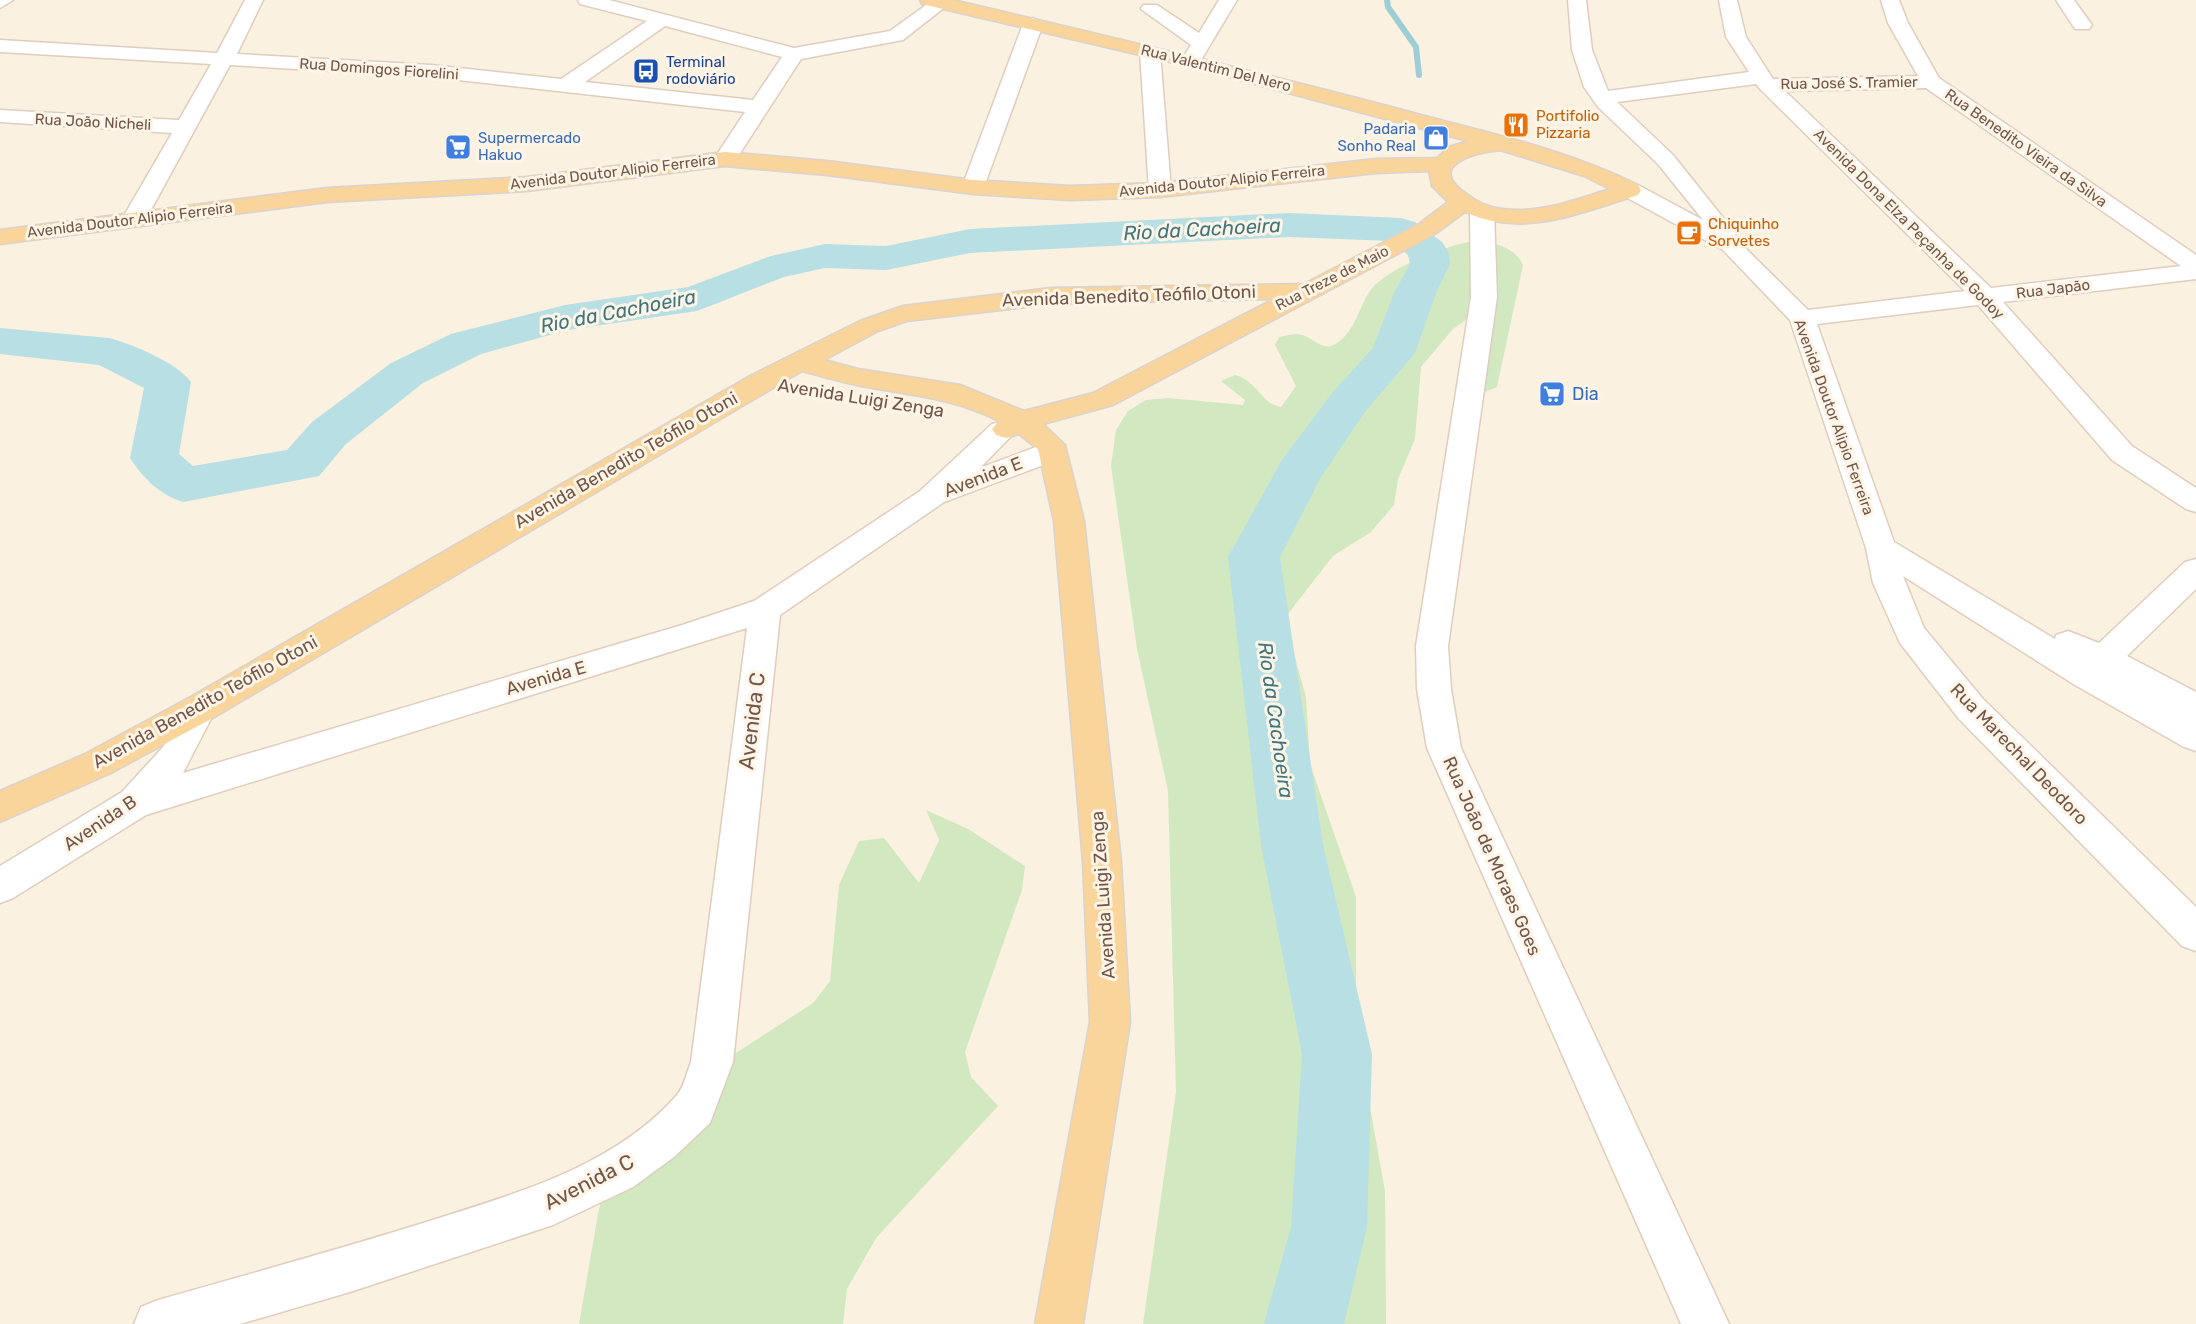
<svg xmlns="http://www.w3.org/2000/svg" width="2196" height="1324" font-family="Rubik,sans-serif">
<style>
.green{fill:#d2e8c0}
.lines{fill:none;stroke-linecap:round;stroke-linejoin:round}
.stream{stroke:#9dced6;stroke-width:6}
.river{fill:#b7dfe4;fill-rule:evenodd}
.minor-casing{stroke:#dfcdbd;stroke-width:3}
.major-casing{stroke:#dad3d0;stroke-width:3}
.minor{fill:#fff;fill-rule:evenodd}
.major{fill:#f9d49b;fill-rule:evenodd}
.labels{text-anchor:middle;stroke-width:6;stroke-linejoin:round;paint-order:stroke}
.far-transit-label{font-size:15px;fill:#164399;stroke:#fff5e7;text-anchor:start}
.far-street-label{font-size:15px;fill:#725649;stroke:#fff5e7}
.far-food-label{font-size:15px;fill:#c56008;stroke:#fff5e7;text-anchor:start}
.far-shop-label{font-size:15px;fill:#366cbe;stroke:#fff5e7;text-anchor:end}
.street-label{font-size:18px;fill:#725649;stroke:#fff5e7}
.shop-label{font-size:18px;fill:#366cbe;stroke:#fff5e7;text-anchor:start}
.water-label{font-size:20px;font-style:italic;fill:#40767f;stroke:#fff5e7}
.near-street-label{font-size:21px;fill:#725649;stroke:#fff5e7}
</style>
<rect width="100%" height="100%" fill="#fbf1e1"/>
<path class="green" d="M 1480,240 C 1500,245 1514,247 1523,265 L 1497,387 L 1485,392 L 1475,380 L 1476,313 L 1453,329 L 1421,367 L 1415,439 L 1398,479 L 1394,505 L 1371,532 L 1333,556 L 1284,619 L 1306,697 L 1310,764 L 1356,897 L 1356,1029 L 1385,1191 L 1386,1324 L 1143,1324 L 1176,1092 L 1168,791 L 1137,649 L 1111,466 L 1116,430 L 1128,411 L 1146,400 L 1168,398 L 1243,405 L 1245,400 L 1221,381 L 1235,375 C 1258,381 1261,404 1281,407 L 1296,386 L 1275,345 L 1279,337 C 1286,336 1295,333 1302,335 C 1311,337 1321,349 1331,346 C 1354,337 1358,308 1370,291 C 1387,267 1452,243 1480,240 Z
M 926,810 L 968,829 L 1025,866 L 1022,890 L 965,1052 L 971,1077 L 998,1106 L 876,1238 L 847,1289 L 843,1324 L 579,1324 L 598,1214 L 607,1175 L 716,1066 L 813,1003 L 830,981 L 839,885 L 859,841 L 884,838 L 919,883 L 939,840 Z"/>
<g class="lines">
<path class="stream" d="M 1387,0 L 1388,7 L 1416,47 L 1419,75"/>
<path class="river" d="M 1289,213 L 1401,218 L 1415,222 L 1442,242 L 1448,251 L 1450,264 L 1436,293 L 1415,353 L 1364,413 L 1321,477 L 1280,557 L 1323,845 L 1372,1054 L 1367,1227 L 1344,1324 L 1264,1324 L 1291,1227 L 1302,1054 L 1261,845 L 1228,557 L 1282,460 L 1332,393 L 1373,348 L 1394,293 L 1410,264 L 1408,255 L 1391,241 L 1289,237 L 970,253 L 886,270 L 825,268 L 784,277 L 697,311 L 568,330 L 481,354 L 423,383 L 346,444 L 319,476 L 183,502 C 160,495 143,478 130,458 L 144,388 L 99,365 L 0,354 L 0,328 L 109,338 C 132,344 178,363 191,382 L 179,454 L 193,466 L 287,450 L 312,422 L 391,363 L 451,334 L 565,305 L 688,287 L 771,256 L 825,244 L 886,246 L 970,229 Z"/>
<defs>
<path id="minor" d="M 0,0 L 13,0 L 0,8 Z
M 245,0 L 263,0 L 237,54 L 431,65 L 561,79 L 647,21 L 580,4 L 578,0 L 609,0 L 794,48 L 890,31 L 933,0 L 948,0 L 950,3 L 903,40 L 801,59 L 733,164 L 717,164 L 714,159 L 745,112 L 431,77 L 230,65 L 146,219 L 142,224 L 126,224 L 122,219 L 172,133 L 0,122 L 0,110 L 179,120 L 211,64 L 0,52 L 0,40 L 217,53 ZM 665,26 L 782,57 L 753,100 L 585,82 Z
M 1219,0 L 1237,0 L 1198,65 L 1184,65 L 1181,61 L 1191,45 L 1141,9 L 1143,5 L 1157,5 L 1199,33 Z
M 1568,0 L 1586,0 L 1592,50 L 1608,91 L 1749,72 L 1726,37 L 1719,0 L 1737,0 L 1746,37 L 1773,79 L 1918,76 L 1888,23 L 1881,0 L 1899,0 L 1908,23 L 1939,78 L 2196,255 L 2196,279 L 2003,302 L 2132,446 L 2196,488 L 2196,512 L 2186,509 L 2112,460 L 1978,305 L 1817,324 L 1894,542 L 2055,639 L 2056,635 L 2068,631 L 2099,643 L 2185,562 L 2196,559 L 2196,589 L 2127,656 L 2196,692 L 2196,751 L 2184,747 L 2075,685 L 1903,576 L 1924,628 L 1983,699 L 2196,907 L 2196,951 L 2182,946 L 1959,719 L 1900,643 L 1873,583 L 1866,548 L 1790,320 L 1723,250 L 1622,195 L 1619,190 L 1622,185 L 1638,185 L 1703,220 L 1658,164 L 1598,107 L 1584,87 L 1572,50 ZM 1756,84 L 1760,89 L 1965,291 L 1808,310 L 1734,237 L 1736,234 L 1673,155 L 1617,102 ZM 1926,88 L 2181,266 L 1991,288 L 1785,91 Z
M 2056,0 L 2074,0 L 2092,25 L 2089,29 L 2075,29 Z
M 1033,18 L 1043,24 L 984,187 L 981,192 L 965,192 L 962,187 L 1023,24 Z
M 1150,46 L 1160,52 L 1171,190 L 1168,195 L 1152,195 L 1149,190 L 1140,52 Z
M 1482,205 L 1490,207 L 1494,212 L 1497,297 L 1448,646 L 1451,689 L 1461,748 L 1729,1324 L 1681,1324 L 1427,748 L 1417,689 L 1416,646 L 1471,297 L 1470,212 L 1474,207 Z
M 1002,422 L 1012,424 L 1016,431 L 980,468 L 1036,447 L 1046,450 L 1050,457 L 1046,464 L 944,502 L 780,615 L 733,1062 L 710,1123 L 674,1157 L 633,1187 L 553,1225 L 350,1292 L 240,1324 L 134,1324 L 141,1307 L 158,1300 C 246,1275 333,1251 420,1224 C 510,1195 612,1169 677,1095 C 684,1087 687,1072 691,1062 L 747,628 L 146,815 L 13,898 L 0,903 L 0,866 L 122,792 L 164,746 L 187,699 L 199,695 L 211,699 L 216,709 L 183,773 L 682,625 L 754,601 L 920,491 L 992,424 Z"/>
<path id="major" d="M 920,0 L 953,0 C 1098,34 1243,68 1387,106 C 1471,129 1559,146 1638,185 L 1641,190 L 1638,195 C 1581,212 1523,239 1465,212 L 1435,234 L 1113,405 L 1043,424 L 1065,445 L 1084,521 L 1121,862 L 1130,1022 L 1083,1324 L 1035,1324 L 1090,1022 L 1083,862 L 1054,521 L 1038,449 L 1019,434 L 1006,438 L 996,435 L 992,429 L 999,421 C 953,398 910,395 861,386 C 841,382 821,376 802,371 L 211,719 L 109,774 L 0,822 L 0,791 L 85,754 L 187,699 L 750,376 L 860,321 L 903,306 L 1051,288 L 1304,284 L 1419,224 L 1448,202 L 1432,186 L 1429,171 L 1376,173 L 1160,197 L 1070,200 L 973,194 L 827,175 L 725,166 L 527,191 L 327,202 L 0,244 L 0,230 L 327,188 L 527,177 L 725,152 L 827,161 L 973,180 L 1070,186 L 1160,183 L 1376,159 L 1437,158 L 1449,147 L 1468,141 L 1187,66 L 922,4 ZM 1500,150 L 1584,176 L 1610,189 C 1574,200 1540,214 1502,209 C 1490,208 1477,202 1468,195 C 1424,166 1473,153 1500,150 ZM 1274,299 L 1093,393 L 1024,411 L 960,385 L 858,369 L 824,360 L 878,331 L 907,321 L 1051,304 Z"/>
</defs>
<use href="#minor" class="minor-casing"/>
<use href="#major" class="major-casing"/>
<use href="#minor" class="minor"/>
<use href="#major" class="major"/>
</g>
<defs>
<symbol id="bus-square" viewBox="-11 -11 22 22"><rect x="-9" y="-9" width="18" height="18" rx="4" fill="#1a4fb4" stroke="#fff5e7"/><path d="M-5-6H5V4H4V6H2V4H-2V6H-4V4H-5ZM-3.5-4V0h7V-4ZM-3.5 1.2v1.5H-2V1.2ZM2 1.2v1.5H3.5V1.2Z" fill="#fff"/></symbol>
<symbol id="restaurant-square" viewBox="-11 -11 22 22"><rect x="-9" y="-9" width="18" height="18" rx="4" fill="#e8710a" stroke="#fff5e7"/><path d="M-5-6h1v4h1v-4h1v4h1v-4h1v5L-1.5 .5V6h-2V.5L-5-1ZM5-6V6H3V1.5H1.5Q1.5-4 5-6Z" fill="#fff"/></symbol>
<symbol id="shop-square" viewBox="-11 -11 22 22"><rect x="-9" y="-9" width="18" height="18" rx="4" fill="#3f7fe0" stroke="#fff5e7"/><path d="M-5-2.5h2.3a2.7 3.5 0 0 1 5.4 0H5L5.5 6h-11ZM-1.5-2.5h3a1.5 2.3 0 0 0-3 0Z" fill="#fff"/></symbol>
<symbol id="supermarket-square" viewBox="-11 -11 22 22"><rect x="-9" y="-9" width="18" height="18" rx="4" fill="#3f7fe0" stroke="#fff5e7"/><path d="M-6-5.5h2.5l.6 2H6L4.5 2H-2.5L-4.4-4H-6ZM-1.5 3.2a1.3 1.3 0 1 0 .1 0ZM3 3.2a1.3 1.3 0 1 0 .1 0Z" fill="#fff"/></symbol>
<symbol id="cafe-square" viewBox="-11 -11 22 22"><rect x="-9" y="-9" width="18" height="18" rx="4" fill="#e8710a" stroke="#fff5e7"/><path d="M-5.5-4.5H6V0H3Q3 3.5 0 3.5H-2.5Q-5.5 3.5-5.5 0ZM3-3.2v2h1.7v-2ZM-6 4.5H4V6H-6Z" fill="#fff"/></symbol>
</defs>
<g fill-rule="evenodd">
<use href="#bus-square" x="631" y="56" width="30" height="30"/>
<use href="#restaurant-square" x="1501" y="110" width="30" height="30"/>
<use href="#shop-square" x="1421" y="123" width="30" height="30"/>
<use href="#supermarket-square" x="443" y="132" width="30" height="30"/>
<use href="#cafe-square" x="1674" y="218" width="30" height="30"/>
<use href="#supermarket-square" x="1537" y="379" width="30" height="30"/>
</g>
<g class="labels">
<g class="far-transit-label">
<text x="666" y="67">Terminal<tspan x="666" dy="17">rodoviário</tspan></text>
</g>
<g class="far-street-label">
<text transform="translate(1216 68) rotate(14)" y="5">Rua Valentim Del Nero</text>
<text transform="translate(379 69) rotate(4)" y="5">Rua Domingos Fiorelini</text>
<text transform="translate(1849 83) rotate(-1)" y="5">Rua José S. Tramier</text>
<text transform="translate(93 122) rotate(3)" y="5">Rua João Nicheli</text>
<text transform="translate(2026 148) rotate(35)" y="5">Rua Benedito Vieira da Silva</text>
<text transform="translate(613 172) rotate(-7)" y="5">Avenida Doutor Alipio Ferreira</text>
<text transform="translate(1222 181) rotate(-6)" y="5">Avenida Doutor Alipio Ferreira</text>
<text transform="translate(130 220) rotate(-7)" y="5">Avenida Doutor Alipio Ferreira</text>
<text transform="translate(1909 224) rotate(45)" y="5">Avenida Dona Elza Peçanha de Godoy</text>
<text transform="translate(1332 278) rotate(-27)" y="5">Rua Treze de Maio</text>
<text transform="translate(2053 289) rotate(-7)" y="5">Rua Japão</text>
<text transform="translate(1834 417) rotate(70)" y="5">Avenida Doutor Alipio Ferreira</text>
</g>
<g class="far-food-label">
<text x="1536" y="121">Portifolio<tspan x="1536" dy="17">Pizzaria</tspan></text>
<text x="1708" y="229">Chiquinho<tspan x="1708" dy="17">Sorvetes</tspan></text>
</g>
<g class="far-shop-label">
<text x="1416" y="134">Padaria<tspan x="1416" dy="17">Sonho Real</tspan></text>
<text x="478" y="143" text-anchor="start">Supermercado<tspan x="478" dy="17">Hakuo</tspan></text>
</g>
<g class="street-label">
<text transform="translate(1129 296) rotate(-2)" y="6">Avenida Benedito Teófilo Otoni</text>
<text transform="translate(861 398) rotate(9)" y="6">Avenida Luigi Zenga</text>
<text transform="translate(626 460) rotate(-30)" y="6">Avenida Benedito Teófilo Otoni</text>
<text transform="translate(983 477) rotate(-21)" y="6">Avenida E</text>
<text transform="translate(546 678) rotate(-16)" y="6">Avenida E</text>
<text transform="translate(205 702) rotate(-29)" y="6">Avenida Benedito Teófilo Otoni</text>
<text transform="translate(2019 754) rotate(46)" y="6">Rua Marechal Deodoro</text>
<text transform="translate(100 823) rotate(-34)" y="6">Avenida B</text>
<text transform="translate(1492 856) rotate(66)" y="6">Rua João de Moraes Goes</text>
<text transform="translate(1103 895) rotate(-94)" y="6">Avenida Luigi Zenga</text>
</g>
<g class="shop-label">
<text x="1572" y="400">Dia</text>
</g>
<g class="water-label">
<text transform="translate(1202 229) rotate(-3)" y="7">Rio da Cachoeira</text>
<text transform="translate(618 311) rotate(-11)" y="7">Rio da Cachoeira</text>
<text transform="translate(1276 720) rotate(82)" y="7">Rio da Cachoeira</text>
</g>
<g class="near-street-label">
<text transform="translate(752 721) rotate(-83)" y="7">Avenida C</text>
<text transform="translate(589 1182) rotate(-27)" y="7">Avenida C</text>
</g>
</g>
</svg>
